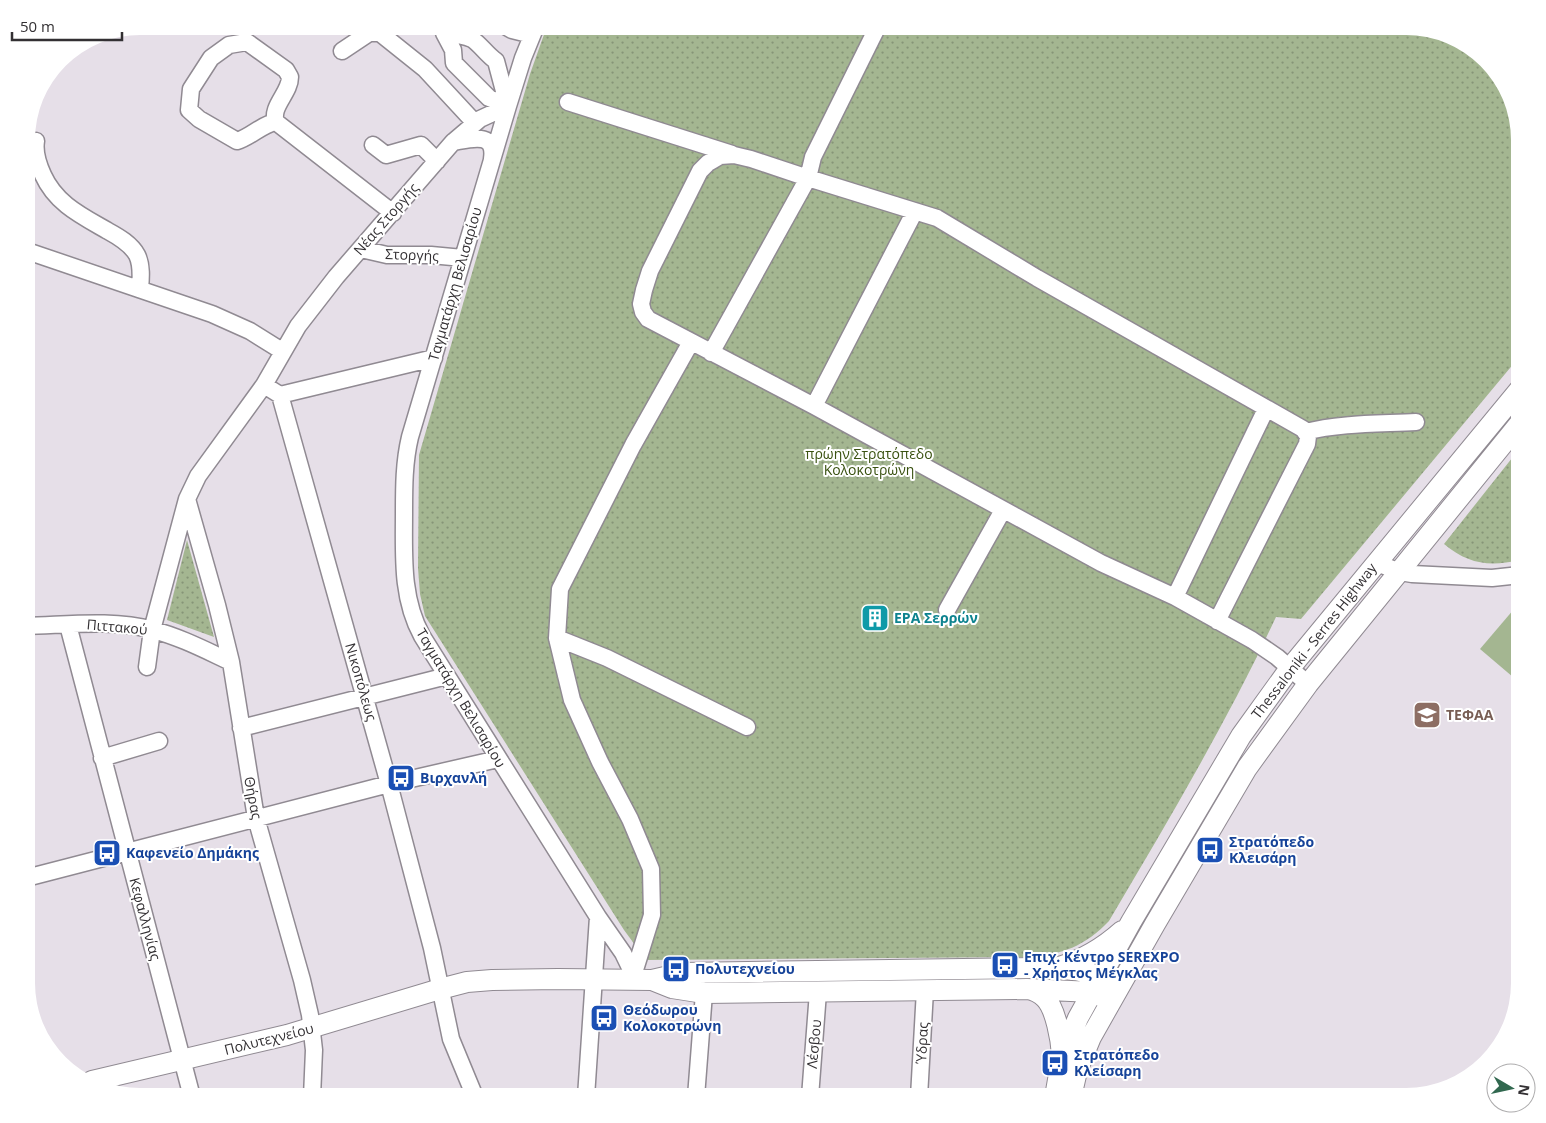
<svg xmlns="http://www.w3.org/2000/svg" width="1546" height="1123" font-family="'Open Sans',sans-serif">
<style>
.grass{fill:url(#grass-dots)}
.garden{fill:#a4b691}
.lines{fill:none;stroke-linecap:round;stroke-linejoin:round}
.minor-casing{stroke:#908a92;stroke-width:19}
.major-casing{stroke:#908a92;stroke-width:22}
.minor{stroke:#fff;stroke-width:16}
.major{stroke:#fff;stroke-width:20}
.labels{text-anchor:middle;stroke-width:4;stroke-linejoin:round;paint-order:stroke}
.street-label{font-size:14px;fill:#333033;stroke:#fff}
.park-label{font-size:14px;fill:#395110;stroke:#fff}
.culture-label{font-size:14px;font-weight:bold;fill:#0d838f;stroke:#fff;text-anchor:start}
.education-label{font-size:14px;font-weight:bold;fill:#785e54;stroke:#fff;text-anchor:start}
.transit-label{font-size:14px;font-weight:bold;fill:#164399;stroke:#fff;text-anchor:start}
</style>
<defs>
<pattern id="grass-dots" width="8" height="8" patternUnits="userSpaceOnUse" patternTransform="scale(1.25)"><rect width="8" height="8" fill="#a4b691"/><path d="M2 2h.1M6 6h.1" fill="none" stroke="#869477" stroke-width="1.8" stroke-linecap="round"/></pattern>
</defs>
<rect width="100%" height="100%" fill="#e6dfe8"/>
<path class="grass" d="M 547,26 L 1406,26 L 1475,50 L 1508,90 L 1520,140 L 1520,356 L 1301,619 L 1276,617 C 1227,722 1168,821 1109,921 C 1085,946 1062,955 1028,957 L 646,960 L 624,930 L 425,616 L 420,594 L 418,568 L 419,455 L 530,74 Z
M 1520,448 L 1520,560 C 1489,567 1468,564 1444,544 Z
M 187,540 L 214,637 L 167,620 Z"/>
<path class="garden" d="M 1520,602 L 1520,683 L 1480,649 Z"/>
<g class="lines">
<defs>
<path id="minor" d="M 505,26 L 512,30 L 532,35
M 536,26 L 523,58 L 508,106 L 410,437 C 404,462 404,487 404,513 C 404,555 401,598 422,636 L 598,917 L 586,1097
M 444,33 C 453,34 464,35 472,39 C 480,44 487,55 496,61 L 508,106 L 489,98 L 454,63 L 453,50 Z
M 342,51 L 369,33 L 380,33 L 425,69 L 475,123
M 568,102 L 732,154
M 276,122 C 262,124 251,137 237,141 L 199,119 L 189,110 L 191,89 L 211,58 L 229,45 L 247,42 L 286,70 L 290,77 C 290,93 270,107 276,122 L 393,213
M 36,141 C 34,153 38,164 43,175 C 56,204 82,216 108,231 C 119,237 131,244 137,255 C 142,265 141,278 140,289
M 453,142 C 471,139 496,131 492,159
M 373,145 L 386,155 L 421,145 L 437,161
M 361,249 L 387,255 L 431,255 L 463,258
M 27,251 L 212,314 L 250,331 L 282,351
M 691,342 L 633,445 L 560,589 L 557,638 L 607,658 L 747,727
M 711,353 L 808,178 L 813,157 L 878,26
M 264,385 L 280,395 L 389,784 L 432,948 L 451,1039 L 475,1097
M 280,395 L 434,358
M 814,406 L 915,211
M 1306,432 C 1339,423 1382,424 1416,422
M 187,499 L 217,605 L 231,662 L 256,818 L 302,980 L 310,1015 L 314,1050 L 312,1097
M 1377,563 L 1400,572 L 1412,574 L 1492,578 L 1520,575
M 1175,597 L 1266,409
M 947,610 L 1003,510
M 1217,621 L 1307,444 L 1308,436 L 1303,429 L 1037,278 L 937,218 L 808,178 L 751,159 L 734,155 L 720,156 L 708,163 L 700,171 L 650,271 L 644,290 L 641,304 L 643,312 L 648,319 L 814,406 L 1101,563 L 1175,597 L 1252,640 L 1277,657 L 1308,684
M 68,625 L 192,1097
M 26,626 C 68,625 112,619 153,630 C 180,637 205,650 231,662
M 557,638 L 572,700 L 600,762 L 630,819 L 651,869 L 652,915 L 634,973
M 147,667 L 152,630 L 187,499 L 198,476 L 264,385 L 298,326 L 336,277 L 453,142 L 480,119 L 508,106
M 241,728 L 447,676
M 102,758 L 159,741
M 26,878 L 389,784 L 498,759
M 598,917 L 623,953 L 635,978
M 696,1097 L 704,993
M 810,1097 L 818,992
M 919,1097 L 925,990"/>
<path id="major" d="M 1059,967 C 1083,960 1104,947 1122,931
M 652,980 L 672,988 L 704,993 L 1027,989 L 1093,992 L 1103,997
M 1027,989 C 1033,990 1040,993 1045,998 C 1056,1009 1061,1040 1062,1055
M 92,1081 L 287,1035 L 440,989 L 467,982 L 492,980 L 558,979 L 652,980 L 682,973 L 1036,968 C 1072,969 1088,969 1120,985
M 1055,1097 L 1062,1057 L 1078,1018 L 1131,922 L 1241,736 L 1290,668 L 1520,389
M 1071,1097 L 1077,1071 L 1091,1037 L 1155,924 L 1247,768 L 1308,684 L 1520,423"/>
</defs>
<use href="#minor" class="minor-casing"/>
<use href="#major" class="major-casing"/>
<use href="#minor" class="minor"/>
<use href="#major" class="major"/>
</g>
<defs>
<symbol id="building-square" viewBox="-11 -11 22 22"><rect x="-9" y="-9" width="18" height="18" rx="4" fill="#0f9aa8" stroke="#fff"/><path d="M-4-6H4V6H1V3H-1V6H-4ZM-2.5-4.3h1.7v1.8h-1.7ZM.8-4.3h1.7v1.8H.8ZM-2.5-1h1.7V.8h-1.7ZM.8-1h1.7V.8H.8Z" fill="#fff"/></symbol>
<symbol id="university-square" viewBox="-11 -11 22 22"><rect x="-9" y="-9" width="18" height="18" rx="4" fill="#8d6e63" stroke="#fff"/><path d="M0-5L7-2L0 1L-7-2ZM-4 1L0 2.5L4 1V4Q0 6-4 4Z" fill="#fff"/></symbol>
<symbol id="bus-square" viewBox="-11 -11 22 22"><rect x="-9" y="-9" width="18" height="18" rx="4" fill="#1a4fb4" stroke="#fff"/><path d="M-5-6H5V4H4V6H2V4H-2V6H-4V4H-5ZM-3.5-4V0h7V-4ZM-3.5 1.2v1.5H-2V1.2ZM2 1.2v1.5H3.5V1.2Z" fill="#fff"/></symbol>
</defs>
<g fill-rule="evenodd">
<use href="#building-square" x="859" y="602" width="32" height="32"/>
<use href="#university-square" x="1411" y="699" width="32" height="32"/>
<use href="#bus-square" x="385" y="762" width="32" height="32"/>
<use href="#bus-square" x="1194" y="834" width="32" height="32"/>
<use href="#bus-square" x="91" y="837" width="32" height="32"/>
<use href="#bus-square" x="989" y="949" width="32" height="32"/>
<use href="#bus-square" x="660" y="953" width="32" height="32"/>
<use href="#bus-square" x="588" y="1002" width="32" height="32"/>
<use href="#bus-square" x="1039" y="1047" width="32" height="32"/>
</g>
<g class="labels">
<g class="street-label">
<text transform="translate(386 219) rotate(-49)" y="5">Νέας Στοργής</text>
<text transform="translate(412 255) rotate(2)" y="5">Στοργής</text>
<text transform="translate(455 284) rotate(-74)" y="5">Ταγματάρχη Βελισαρίου</text>
<text transform="translate(117 627) rotate(5)" y="5">Πιττακού</text>
<text transform="translate(1314 641) rotate(-52)" y="5">Thessaloniki - Serres Highway</text>
<text transform="translate(361 682) rotate(74)" y="5">Νικοπόλεως</text>
<text transform="translate(461 698) rotate(59)" y="5">Ταγματάρχη Βελισαρίου</text>
<text transform="translate(253 798) rotate(79)" y="5">Θήρας</text>
<text transform="translate(145 919) rotate(75)" y="5">Κεφαλληνίας</text>
<text transform="translate(269 1039) rotate(-14)" y="5">Πολυτεχνείου</text>
<text transform="translate(922 1043) rotate(-87)" y="5">Ύδρας</text>
<text transform="translate(814 1044) rotate(-85)" y="5">Λέσβου</text>
</g>
<g class="park-label">
<text x="869" y="459">πρώην Στρατόπεδο<tspan x="869" dy="16">Κολοκοτρώνη</tspan></text>
</g>
<g class="culture-label">
<text x="894" y="623">ΕΡΑ Σερρών</text>
</g>
<g class="education-label">
<text x="1446" y="720">ΤΕΦΑΑ</text>
</g>
<g class="transit-label">
<text x="420" y="783">Βιρχανλή</text>
<text x="1229" y="847">Στρατόπεδο<tspan x="1229" dy="16">Κλεισάρη</tspan></text>
<text x="126" y="858">Καφενείο Δημάκης</text>
<text x="1024" y="962">Επιχ. Κέντρο SEREXPO<tspan x="1024" dy="16">- Χρήστος Μέγκλας</tspan></text>
<text x="695" y="974">Πολυτεχνείου</text>
<text x="623" y="1015">Θεόδωρου<tspan x="623" dy="16">Κολοκοτρώνη</tspan></text>
<text x="1074" y="1060">Στρατόπεδο<tspan x="1074" dy="16">Κλείσαρη</tspan></text>
</g>
</g>
<path d="M0 0H1546V1123H0ZM140 35H1406A105 105 0 0 1 1511 140V983A105 105 0 0 1 1406 1088H140A105 105 0 0 1 35 983V140A105 105 0 0 1 140 35Z" fill="#fff" fill-rule="evenodd"/>
<g transform="translate(1511 1088) rotate(99)"><circle r="24" fill="#ffffff" stroke="#adacad"/>
<path d="M0-4L9 19L0 12L-9 19Z" fill="#31684f"/>
<text y="-8" font-size="14" font-weight="bold" text-anchor="middle" fill="#333033">N</text>
</g>
<path d="M12 32v8h110v-8" fill="none" stroke="#333033" stroke-width="2.5"/>
<text x="20" y="32" font-size="15" fill="#333033" stroke="#ffffff" stroke-width="4" paint-order="stroke">50 m</text>
</svg>
